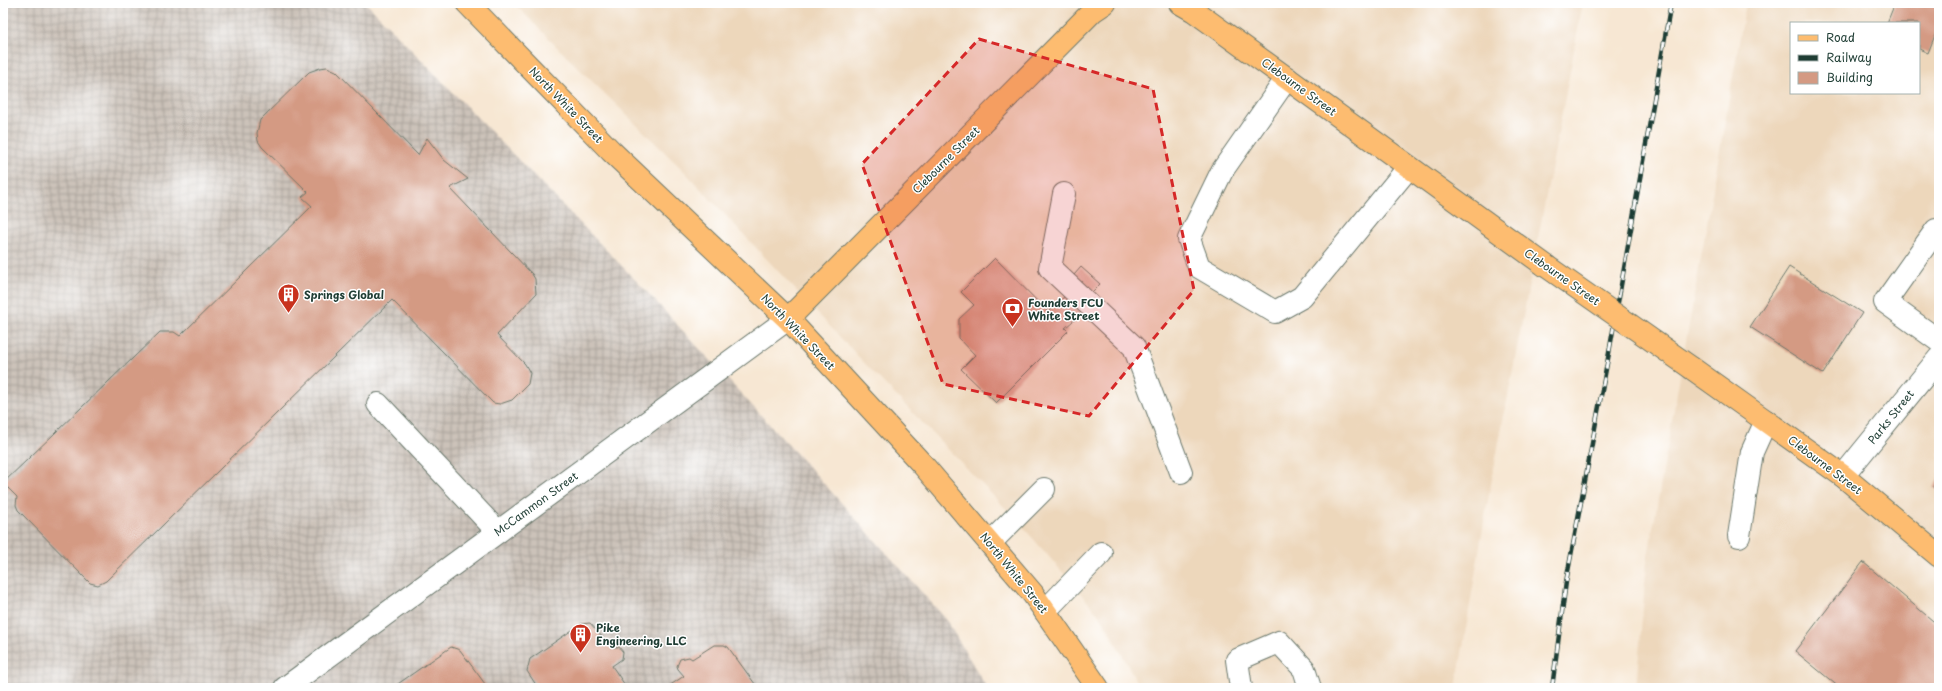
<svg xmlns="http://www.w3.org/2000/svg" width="1942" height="691" font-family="'Playpen Sans',sans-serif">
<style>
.built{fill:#edd7bb;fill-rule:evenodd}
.industrial{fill:url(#industrial-grid)}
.building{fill:#d49a83}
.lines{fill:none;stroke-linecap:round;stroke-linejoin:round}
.minor-casing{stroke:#6b786c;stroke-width:24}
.major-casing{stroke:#6b786c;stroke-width:24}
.minor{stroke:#fff;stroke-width:22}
.major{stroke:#fdbc6f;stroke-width:22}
.rail-casing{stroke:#1f3d34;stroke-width:4.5}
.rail{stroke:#fff;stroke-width:3;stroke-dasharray:9;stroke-linecap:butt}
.major-bridge-casing{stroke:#6b786c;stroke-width:24;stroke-linecap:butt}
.major-bridge{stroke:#fdbc6f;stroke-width:22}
.marked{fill:#d62828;fill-opacity:0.2;stroke:#d62828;stroke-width:3;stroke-dasharray:8 5;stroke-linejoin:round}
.labels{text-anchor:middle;stroke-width:3;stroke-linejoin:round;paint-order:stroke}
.street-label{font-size:11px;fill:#1f3d34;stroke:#fff}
.poi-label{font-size:11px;font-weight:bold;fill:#1f3d34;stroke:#fff;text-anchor:start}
</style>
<defs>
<pattern id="industrial-grid" width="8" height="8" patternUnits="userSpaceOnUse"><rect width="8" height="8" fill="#ccc2b9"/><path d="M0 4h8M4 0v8" fill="none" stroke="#a59f97"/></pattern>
</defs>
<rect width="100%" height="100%" fill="#fff"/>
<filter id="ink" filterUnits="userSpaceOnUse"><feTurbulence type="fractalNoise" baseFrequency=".025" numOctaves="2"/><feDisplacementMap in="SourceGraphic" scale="8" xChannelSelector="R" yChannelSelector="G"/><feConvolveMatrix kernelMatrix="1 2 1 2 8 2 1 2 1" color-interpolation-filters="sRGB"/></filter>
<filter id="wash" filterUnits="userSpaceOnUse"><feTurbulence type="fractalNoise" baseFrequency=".012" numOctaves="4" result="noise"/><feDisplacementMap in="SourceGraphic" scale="16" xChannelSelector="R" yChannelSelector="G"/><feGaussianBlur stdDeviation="0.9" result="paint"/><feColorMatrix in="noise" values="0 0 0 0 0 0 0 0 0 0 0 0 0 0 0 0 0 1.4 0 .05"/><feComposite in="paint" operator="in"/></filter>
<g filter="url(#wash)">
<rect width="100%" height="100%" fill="#f7e7d3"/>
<path class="built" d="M 514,3 L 1583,3 L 1486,510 L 1456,688 L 1140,688 L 1103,620 L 1072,583 L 1015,518 L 870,369 L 683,170 L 559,49 Z
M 1746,3 L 1939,3 L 1939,688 L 1636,688 L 1647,562 ZM 1791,23 L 1919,23 L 1919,93 L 1791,93 Z"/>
<path class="industrial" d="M 3,3 L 366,3 L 647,292 L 818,477 L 945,618 L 987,688 L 3,688 Z"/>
<g id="blocks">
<path class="building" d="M 1895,3 L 1939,3 L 1939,25 L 1928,53 L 1919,49 L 1919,23 L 1887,23 Z
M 327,67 L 336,71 L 418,155 L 427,138 L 444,160 L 468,179 L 450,188 L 532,274 L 535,279 L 536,294 L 497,335 L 525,364 L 530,373 L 528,384 L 512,400 L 500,404 L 493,403 L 392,300 L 106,581 L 98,585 L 90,583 L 18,510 L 16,505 L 17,497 L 3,483 L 160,332 L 174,332 L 180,336 L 312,206 L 302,197 L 308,192 L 262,147 L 258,141 L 257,133 L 260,120 L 309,72 L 320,68 Z
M 995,258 L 1048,312 L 1066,295 L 1074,275 L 1081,267 L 1100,284 L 1092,292 L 1082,313 L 1065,328 L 1068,331 L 996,403 L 961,369 L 975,355 L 959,338 L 959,319 L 974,305 L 961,292 Z
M 1789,267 L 1862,313 L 1823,374 L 1750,327 Z
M 1939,478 L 1939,491 L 1933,487 Z
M 1863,562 L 1939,626 L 1939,688 L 1840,688 L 1795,651 Z
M 590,623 L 611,647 L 619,647 L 623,652 L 622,659 L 612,666 L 627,688 L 538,688 L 527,671 L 530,659 L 581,624 Z
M 714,645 L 724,645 L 728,647 L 758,688 L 666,688 L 684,676 L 678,669 L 677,666 L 680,659 L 689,657 L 692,659 Z
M 451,647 L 460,650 L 488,688 L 392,688 Z"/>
</g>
</g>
<g filter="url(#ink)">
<use href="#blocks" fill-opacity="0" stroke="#6b786c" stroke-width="1"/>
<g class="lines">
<defs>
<path id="minor" d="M 1287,78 L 1222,171 L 1189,239 L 1199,267 L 1275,312 L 1302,297 L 1409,167
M 1064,194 L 1050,268 L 1134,347 L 1181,472
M 1936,230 L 1885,302 L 1939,341
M 378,404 L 498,532
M 1843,476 L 1939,358
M 1739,536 L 1752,452 L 1766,421
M 990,543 L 1044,489
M 1045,611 L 1101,553
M 285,688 L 788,319
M 1241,688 L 1237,660 L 1279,642 L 1304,669 L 1310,688"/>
<path id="major" d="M 467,3 L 611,151 L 788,319 L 923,465 L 1033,594 L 1098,688
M 1180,3 L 1194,11 L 1546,266
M 788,319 L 1093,11 L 1105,3
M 1693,369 L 1843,476 L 1939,556"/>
</defs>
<use href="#minor" class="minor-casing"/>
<use href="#major" class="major-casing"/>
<use href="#minor" class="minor"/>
<use href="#major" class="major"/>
<defs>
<path id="rail" d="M 1552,688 L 1566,582 L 1609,353 L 1671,3"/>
</defs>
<use href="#rail" class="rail-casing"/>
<use href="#rail" class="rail"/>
<defs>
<path id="major-bridge" d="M 1546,266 L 1693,369"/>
</defs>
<use href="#major-bridge" class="major-bridge-casing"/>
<use href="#major-bridge" class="major-bridge"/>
</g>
</g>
<path class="marked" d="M 979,39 L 1153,89 L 1194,290 L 1089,416 L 943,384 L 862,164 Z"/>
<defs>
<symbol id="building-pin" viewBox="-11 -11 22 30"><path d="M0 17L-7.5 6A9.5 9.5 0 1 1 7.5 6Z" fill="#c8321e" stroke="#fff"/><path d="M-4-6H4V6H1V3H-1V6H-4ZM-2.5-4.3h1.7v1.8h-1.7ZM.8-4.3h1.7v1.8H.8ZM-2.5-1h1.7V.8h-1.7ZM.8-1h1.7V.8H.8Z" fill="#fff"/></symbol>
<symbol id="bank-pin" viewBox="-11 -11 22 30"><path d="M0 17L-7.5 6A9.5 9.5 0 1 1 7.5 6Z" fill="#c8321e" stroke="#fff"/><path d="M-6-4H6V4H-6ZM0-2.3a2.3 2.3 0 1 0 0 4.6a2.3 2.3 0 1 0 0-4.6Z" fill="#fff"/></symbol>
</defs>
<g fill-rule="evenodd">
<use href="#building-pin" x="276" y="282" width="25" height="34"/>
<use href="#bank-pin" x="1000" y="296" width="25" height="34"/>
<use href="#building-pin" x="568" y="622" width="25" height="34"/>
</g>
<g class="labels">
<g class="street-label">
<text transform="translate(1299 87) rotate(36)" y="4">Clebourne Street</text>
<text transform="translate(566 105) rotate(46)" y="4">North White Street</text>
<text transform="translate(946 160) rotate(-45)" y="4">Clebourne Street</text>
<text transform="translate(1562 277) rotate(35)" y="4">Clebourne Street</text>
<text transform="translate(798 332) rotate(46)" y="4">North White Street</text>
<text transform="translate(1891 417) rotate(-51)" y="4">Parks Street</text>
<text transform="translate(1825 465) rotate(37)" y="4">Clebourne Street</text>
<text transform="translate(536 504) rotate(-36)" y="4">McCammon Street</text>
<text transform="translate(1014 573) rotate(51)" y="4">North White Street</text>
</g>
<g class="poi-label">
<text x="304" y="299">Springs Global</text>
<text x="1028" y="307">Founders FCU<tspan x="1028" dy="13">White Street</tspan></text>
<text x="596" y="632">Pike<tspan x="596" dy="13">Engineering, LLC</tspan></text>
</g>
</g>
<rect width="1942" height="691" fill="none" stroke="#fff" stroke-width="16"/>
<rect x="1790" y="22" width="130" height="72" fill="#ffffff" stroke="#a5b1ae"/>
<rect x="1798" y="35" width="20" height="6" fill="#fdbc6f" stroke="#a5b1ae"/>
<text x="1826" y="42" font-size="12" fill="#1f3d34">Road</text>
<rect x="1798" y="55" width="20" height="6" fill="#1f3d34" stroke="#a5b1ae"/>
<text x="1826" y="62" font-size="12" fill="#1f3d34">Railway</text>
<rect x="1798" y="72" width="20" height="12" fill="#d49a83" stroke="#a5b1ae"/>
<text x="1826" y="82" font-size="12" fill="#1f3d34">Building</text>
</svg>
